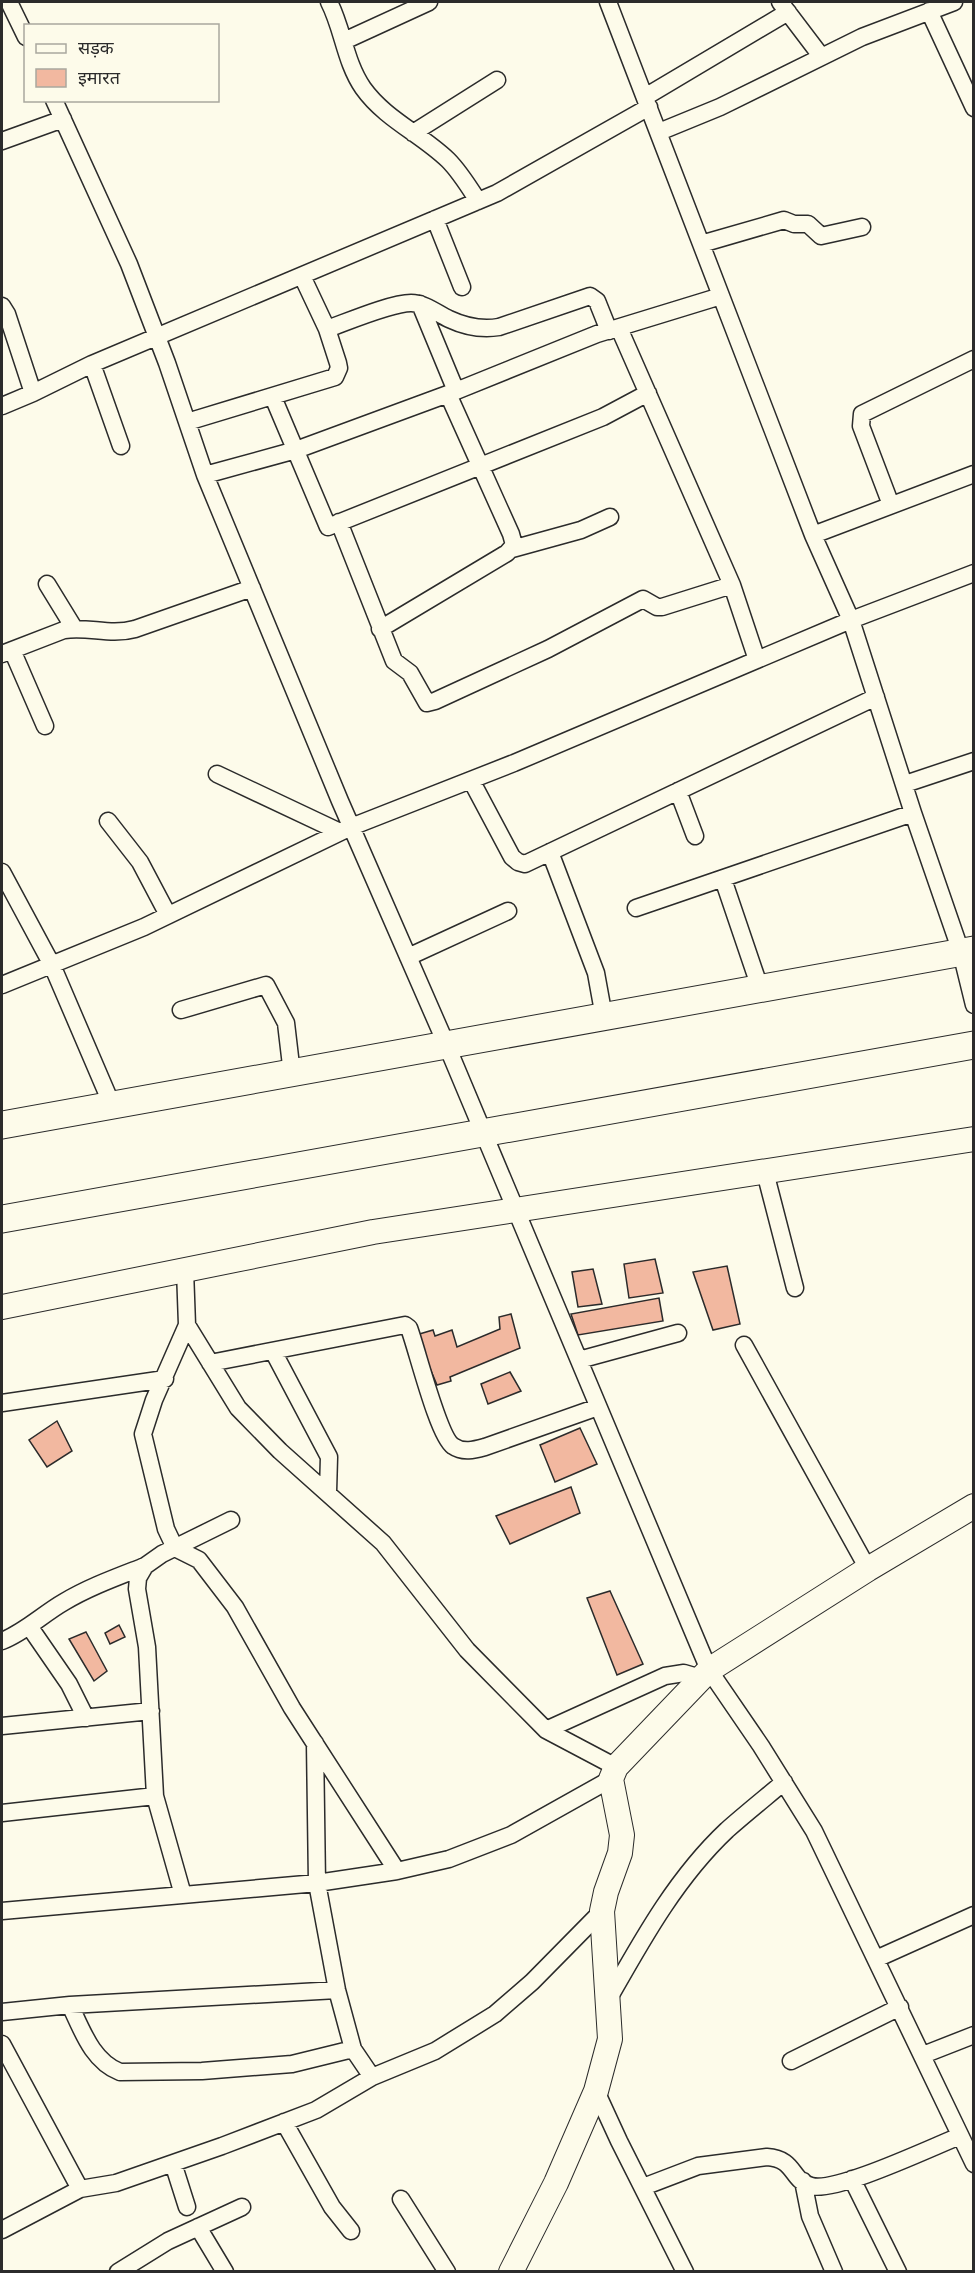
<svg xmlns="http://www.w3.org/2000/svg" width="975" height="2273" font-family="'Crimson Pro','Noto Sans Devanagari',serif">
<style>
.building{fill:#f2b8a0;stroke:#2b2b2b;stroke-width:1.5}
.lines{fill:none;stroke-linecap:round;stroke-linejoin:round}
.street-casing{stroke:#2b2b2b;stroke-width:19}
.secondary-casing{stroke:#2b2b2b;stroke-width:26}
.primary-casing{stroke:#2b2b2b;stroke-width:29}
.street{stroke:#fdfbea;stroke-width:16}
.secondary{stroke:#fdfbea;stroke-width:24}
.primary{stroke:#fdfbea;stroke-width:27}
</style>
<rect width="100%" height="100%" fill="#fdfbea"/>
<path class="building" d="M 655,1259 L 663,1293 L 629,1298 L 624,1264 Z
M 727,1266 L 740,1324 L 713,1330 L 693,1272 Z
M 593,1269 L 602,1304 L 578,1307 L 572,1272 Z
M 659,1298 L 663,1321 L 578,1335 L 571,1314 Z
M 511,1314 L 520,1348 L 450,1377 L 451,1381 L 437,1385 L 416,1335 L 433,1330 L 435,1336 L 452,1330 L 457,1347 L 500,1329 L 499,1317 Z
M 510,1372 L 521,1391 L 488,1404 L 481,1384 Z
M 57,1421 L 72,1451 L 47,1467 L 29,1440 Z
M 580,1428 L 597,1464 L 555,1482 L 540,1445 Z
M 571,1487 L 580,1513 L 510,1544 L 496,1516 Z
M 610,1591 L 643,1664 L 617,1675 L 587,1598 Z
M 119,1625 L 125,1637 L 110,1644 L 105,1633 Z
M 86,1632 L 107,1671 L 94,1681 L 69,1639 Z"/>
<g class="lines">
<defs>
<path id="street" d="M 9,2 L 26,37
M 329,2 C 343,29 345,62 363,88 C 385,119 421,134 448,160 C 460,172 469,187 478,201
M 608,2 L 813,535 L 851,620 L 913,813 L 961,952 L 974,1005
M 780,2 L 821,56
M 929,11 L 974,108
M 344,41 L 429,2
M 645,97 L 788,12
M 54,100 L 129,264 L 167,363 L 205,475 L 340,801 L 447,1046 L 709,1670 L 761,1746 L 814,1831 L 974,2164
M 659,132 L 720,107 L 862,37 L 954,2
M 413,133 L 497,80
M 2,141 L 63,119
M 435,219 L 462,287
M 701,244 L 784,220 L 794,224 L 808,224 L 821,236 L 862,227
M 420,304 L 456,391
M 2,306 L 7,314 L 33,393
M 619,328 L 732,585 L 757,660
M 327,329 C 347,322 391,303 411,303 C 425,303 438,314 449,319 C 466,327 481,330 499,327 L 590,296 L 597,301 L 609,331
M 92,364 L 121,446
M 273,397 L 328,527 L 603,417 L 648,393
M 2,406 L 33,393 L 92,364 L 497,193 L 649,107
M 187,422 L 335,377 L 339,368 L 338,363 L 327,329 L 302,276
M 205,475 L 296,450 L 456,391 L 597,334 L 721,296
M 891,505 L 861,426 L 862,414 L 974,359
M 339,522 L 394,661 L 410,673 L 427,703 L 435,701 L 548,649 L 643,599 L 657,607 L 662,607 L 732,585
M 813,535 L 974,474
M 512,549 L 581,530 L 610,517
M 47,584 L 74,628
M 380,629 L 507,553 L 514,545 L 511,534 L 448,394
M 12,650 L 45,726
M 2,654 L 64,630 C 89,626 109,636 135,629 L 252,588
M 217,774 L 340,832
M 471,780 L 512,857 L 518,862 L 525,864 L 876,697
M 905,784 L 974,761
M 678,791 L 695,836
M 108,821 L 140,862 L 168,915
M 550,852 L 596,973 L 604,1017
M 2,872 L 52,965 L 112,1105
M 723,879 L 760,988
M 636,908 L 913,813
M 408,957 L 508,911
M 2,985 L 144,927 L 351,827 L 514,763 L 851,620 L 974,573
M 181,1010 L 266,985 L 286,1023 L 292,1074
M 765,1172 L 795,1288
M 185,1270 L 187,1325 L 238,1408 L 280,1451 L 383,1543 L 467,1650 L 546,1730 L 616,1767
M 187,1325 L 154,1400 L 143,1434 L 166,1529 L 175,1548 L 199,1560 L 235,1607 L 292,1708 L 397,1871
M 744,1345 L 868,1569
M 273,1351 L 329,1457 L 328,1492
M 579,1360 L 678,1333
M 210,1363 L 405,1325 L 409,1328 C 417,1349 438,1436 453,1446 C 463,1453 474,1450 485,1447 L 598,1407
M 2,1403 L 165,1379
M 29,1626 L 69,1684 L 86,1718
M 2,1641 C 25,1632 43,1614 64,1602 C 89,1587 117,1577 145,1566
M 2,1726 L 151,1711
M 546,1730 L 665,1676 L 684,1673 L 701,1678
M 315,1743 L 317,1883 L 337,1990 L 353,2049 L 372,2077
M 2,1813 L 155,1796
M 183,1895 L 155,1796 L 147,1647 L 137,1589 L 138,1578 L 145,1566 L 162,1554 L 231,1520
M 2,1911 L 317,1883 L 397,1871 L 449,1859 L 511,1835 L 611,1779
M 876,1959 L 974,1915
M 608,2000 C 642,1940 676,1878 727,1830 C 745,1814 765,1798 784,1782
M 70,2005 C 82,2030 92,2061 120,2072 L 202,2071 L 292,2064 L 353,2049
M 2,2012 L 70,2005 L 337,1990
M 2,2044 L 80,2189
M 923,2055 L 974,2035
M 791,2061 L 900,2007
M 596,2091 L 619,2141 L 685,2272
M 284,2122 L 332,2207 L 351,2231
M 173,2163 L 187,2207
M 852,2179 L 898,2272
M 803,2181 L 810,2216 L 834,2272
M 643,2187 L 698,2166 L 767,2157 C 796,2159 790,2180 811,2186 C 836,2193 932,2147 960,2136
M 401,2199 L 447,2272
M 198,2227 L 225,2272
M 2,2230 L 80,2189 L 116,2183 L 222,2146 L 316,2110 L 372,2077 L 435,2051 L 495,2014 L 532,1982 L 602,1911
M 118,2272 L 168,2241 L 242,2207"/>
<path id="secondary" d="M 2,1307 L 373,1232 L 974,1139
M 511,2272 L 556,2183 L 596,2091 L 610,2039 L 602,1911 L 606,1892 L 620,1853 L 622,1835 L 611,1779 L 616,1767 L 709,1670 L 868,1569 L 974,1506"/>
<path id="primary" d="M 2,1125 L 974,950
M 2,1219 L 974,1045"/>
</defs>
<use href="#street" class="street-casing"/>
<use href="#secondary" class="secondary-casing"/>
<use href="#primary" class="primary-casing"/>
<use href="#street" class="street"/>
<use href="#secondary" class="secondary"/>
<use href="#primary" class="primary"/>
</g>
<rect width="975" height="2273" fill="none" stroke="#2b2b2b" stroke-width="6"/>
<rect x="24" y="24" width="195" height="78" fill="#fdfbea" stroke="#a9a89e" stroke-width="1.5"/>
<rect x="36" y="44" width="30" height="9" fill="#fdfbea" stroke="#a9a89e" stroke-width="1.5"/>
<text x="78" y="54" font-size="18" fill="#2b2b2b">सड़क</text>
<rect x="36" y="69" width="30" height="18" fill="#f2b8a0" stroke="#a9a89e" stroke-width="1.5"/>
<text x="78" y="84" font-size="18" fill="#2b2b2b">इमारत</text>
</svg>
